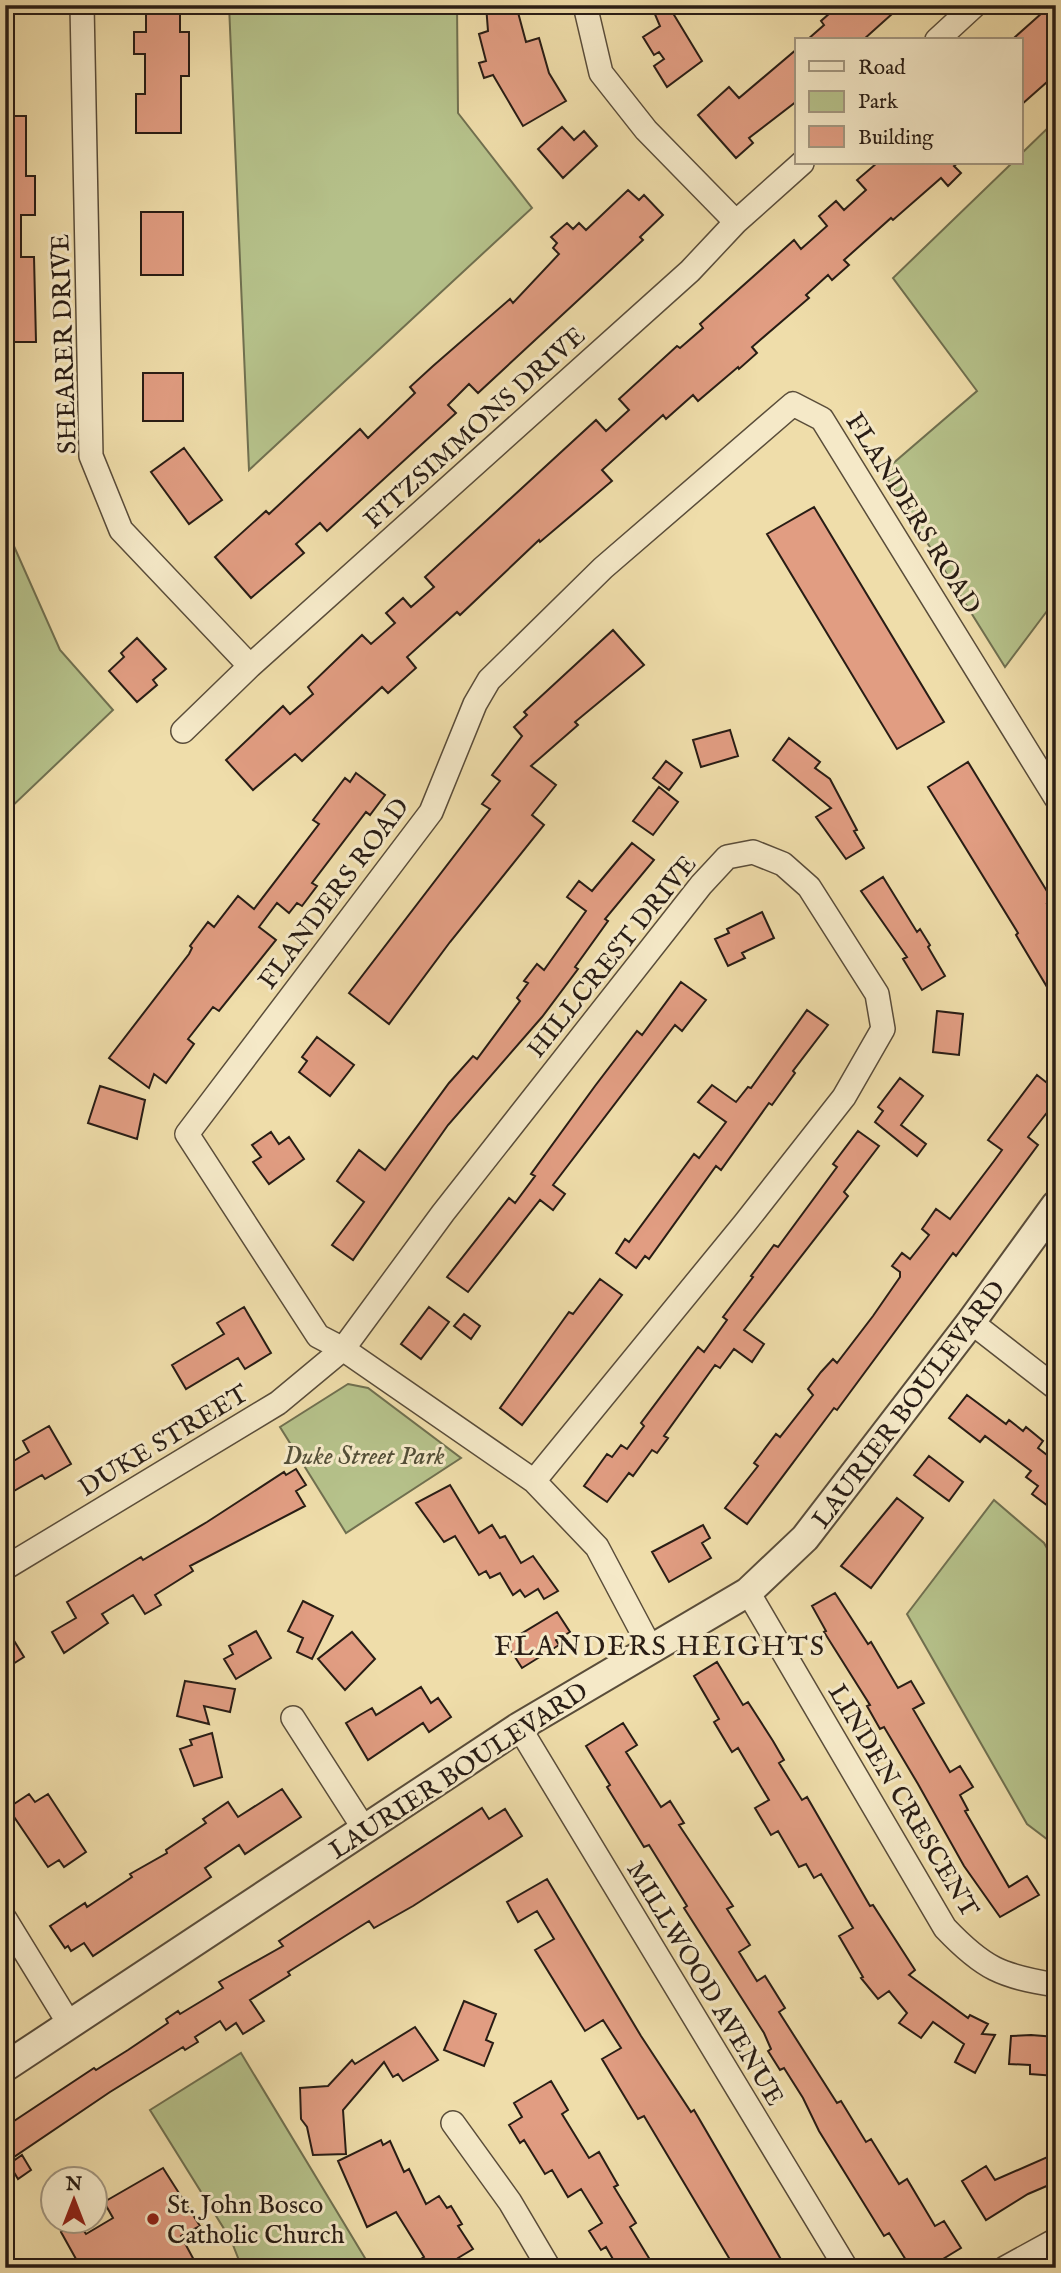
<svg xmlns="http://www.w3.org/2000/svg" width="1061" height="2273" font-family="'IM FELL English',serif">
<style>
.green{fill:#b6c28b;stroke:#707050;stroke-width:2}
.building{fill:#e19d82;stroke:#291d15;stroke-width:2}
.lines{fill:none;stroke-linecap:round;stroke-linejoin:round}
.minor-casing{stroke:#5a4d3a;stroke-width:26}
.tertiary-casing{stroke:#5a4d3a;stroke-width:32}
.minor{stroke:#f5e9c8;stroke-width:23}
.tertiary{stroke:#f5e9c8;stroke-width:28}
.poi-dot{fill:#8f2418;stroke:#f5e9c8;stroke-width:2.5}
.labels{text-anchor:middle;stroke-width:6;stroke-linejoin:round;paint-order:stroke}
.street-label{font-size:26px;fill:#291d15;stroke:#f5e9c8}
.park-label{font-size:26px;font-style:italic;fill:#534f38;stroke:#f5e9c8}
.poi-label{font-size:26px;fill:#291d15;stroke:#f5e9c8;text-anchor:start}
.neighbourhood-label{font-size:28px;letter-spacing:2px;fill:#291d15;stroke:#f5e9c8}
</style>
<rect width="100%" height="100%" fill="#efddaa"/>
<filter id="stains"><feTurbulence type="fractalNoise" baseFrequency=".00286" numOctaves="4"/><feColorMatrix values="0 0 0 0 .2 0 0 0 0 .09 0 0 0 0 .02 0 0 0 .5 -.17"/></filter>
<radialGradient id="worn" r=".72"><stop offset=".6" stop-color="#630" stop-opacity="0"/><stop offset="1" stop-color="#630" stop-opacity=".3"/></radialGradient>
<path class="green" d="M 229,5 L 457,5 L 458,113 L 532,208 L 249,470 Z
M 1056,120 L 1056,599 L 1005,667 L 883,472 L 977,391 L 893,278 L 1012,163 L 1021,163 L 1021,154 Z
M 5,526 L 60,650 L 113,710 L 5,813 Z
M 348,1384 L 368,1388 L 461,1458 L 346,1533 L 280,1427 Z
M 994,1500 L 1044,1543 L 1056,1564 L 1056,1846 L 1027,1824 L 907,1614 Z
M 241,2053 L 371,2268 L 242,2268 L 231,2240 L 150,2110 Z"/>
<path class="building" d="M 146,5 L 180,5 L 180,32 L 189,32 L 189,76 L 181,76 L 181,133 L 136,133 L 136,94 L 145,94 L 145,54 L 134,54 L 134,32 L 146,32 Z
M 486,5 L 516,5 L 526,42 L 539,38 L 549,73 L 566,101 L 523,126 L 493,75 L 484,78 L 479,63 L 486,61 L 479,34 L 488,31 Z
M 651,5 L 668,5 L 702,61 L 667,87 L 654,66 L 664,59 L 659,52 L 654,55 L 643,37 L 660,26 Z
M 839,5 L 902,5 L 863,40 L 807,40 L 824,25 L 821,21 Z
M 1051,5 L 1056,5 L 1056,74 L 1021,105 L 1021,40 L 1015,37 Z
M 797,49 L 797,101 L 749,138 L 753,143 L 736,158 L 698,115 L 729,87 L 739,98 Z
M 5,116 L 26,116 L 26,176 L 35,176 L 35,215 L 21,215 L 21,257 L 34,257 L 36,342 L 5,342 Z
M 562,127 L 574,140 L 584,131 L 597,146 L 563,178 L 538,149 Z
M 877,163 L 958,163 L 954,166 L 961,173 L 948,186 L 941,178 L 893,220 L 891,218 L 844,260 L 849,265 L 832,280 L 828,275 L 806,295 L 809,298 L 752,347 L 757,353 L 739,369 L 738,367 L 698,401 L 693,395 L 666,419 L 663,415 L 602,470 L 612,481 L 540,542 L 539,540 L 460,615 L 457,612 L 407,657 L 416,668 L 388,693 L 382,687 L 302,761 L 295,754 L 253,790 L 226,760 L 283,706 L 290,714 L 313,694 L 308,687 L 362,635 L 371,644 L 395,623 L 386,613 L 403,598 L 411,607 L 434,587 L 425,577 L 596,420 L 606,431 L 629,410 L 619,399 L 677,346 L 680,348 L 703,328 L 700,324 L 794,240 L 801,249 L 827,226 L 819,216 L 836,201 L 844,210 L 866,190 L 857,180 Z
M 628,190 L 639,200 L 644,195 L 663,215 L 640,237 L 643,240 L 478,393 L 469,384 L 448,405 L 456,413 L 327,531 L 320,523 L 296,544 L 304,553 L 251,598 L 215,557 L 266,511 L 269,514 L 283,501 L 360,429 L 368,438 L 415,393 L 410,387 L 433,366 L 510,299 L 513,303 L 559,254 L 553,248 L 557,243 L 551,237 L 567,223 L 573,229 L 579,223 L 586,230 Z
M 141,212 L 183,212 L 183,275 L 141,275 Z
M 143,373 L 183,373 L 183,421 L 143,421 Z
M 184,448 L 222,500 L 189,524 L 151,472 Z
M 814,507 L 944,722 L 897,749 L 767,534 Z
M 613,630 L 644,665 L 575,722 L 578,725 L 531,766 L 556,785 L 532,815 L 544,825 L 450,942 L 389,1024 L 349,993 L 490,809 L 482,804 L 500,781 L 492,775 L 522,736 L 514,727 L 527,715 L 524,712 Z
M 137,638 L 166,669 L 153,680 L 157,685 L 137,702 L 109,671 L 124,657 L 121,653 Z
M 730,730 L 738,756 L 701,767 L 693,740 Z
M 789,738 L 820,762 L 815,768 L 830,779 L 857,830 L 854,831 L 864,848 L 846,859 L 816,817 L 831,808 L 773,760 Z
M 666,761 L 682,773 L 669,790 L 653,778 Z
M 968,762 L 1053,901 L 1047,904 L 1056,918 L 1056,1002 L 1016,935 L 1018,933 L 928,787 Z
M 356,773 L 385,795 L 370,815 L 366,812 L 312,883 L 317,886 L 302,906 L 297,903 L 289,913 L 277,903 L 259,927 L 276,940 L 219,1011 L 213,1007 L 188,1039 L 194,1044 L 166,1083 L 154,1074 L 149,1088 L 109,1058 L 189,954 L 192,948 L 190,946 L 208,922 L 214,927 L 238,896 L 254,909 L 319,824 L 313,820 L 345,778 L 350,782 Z
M 659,787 L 678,802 L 653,835 L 633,821 Z
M 632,843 L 654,860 L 605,919 L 608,921 L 575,967 L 578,969 L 542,1017 L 448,1125 L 353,1260 L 332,1245 L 364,1202 L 337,1181 L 359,1150 L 385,1170 L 449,1083 L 473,1056 L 477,1059 L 520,1001 L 517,998 L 528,983 L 524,981 L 537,964 L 544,970 L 586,911 L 567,897 L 579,881 L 592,891 Z
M 883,877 L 917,932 L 920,929 L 930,945 L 928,947 L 945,976 L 922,990 L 903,959 L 907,957 L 861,891 Z
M 762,912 L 774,938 L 742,953 L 745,958 L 728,966 L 715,939 L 729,933 L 727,929 Z
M 681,982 L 706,1000 L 682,1031 L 675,1025 L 553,1185 L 565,1194 L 553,1210 L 540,1200 L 468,1292 L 447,1277 L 509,1198 L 515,1203 L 535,1176 L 531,1174 L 595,1086 L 637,1031 L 642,1035 Z
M 807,1010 L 828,1025 L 793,1071 L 795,1073 L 772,1105 L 769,1103 L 721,1170 L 716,1166 L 649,1259 L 645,1256 L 636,1268 L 616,1253 L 625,1239 L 629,1242 L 694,1154 L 699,1158 L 726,1122 L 698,1102 L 712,1085 L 736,1102 L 748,1087 L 751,1088 Z
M 937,1011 L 963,1014 L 959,1055 L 933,1052 Z
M 317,1037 L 354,1065 L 330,1096 L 299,1072 L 307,1061 L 302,1057 Z
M 1037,1075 L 1056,1090 L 1056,1101 L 1028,1137 L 1038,1145 L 956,1256 L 953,1253 L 837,1410 L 834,1408 L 747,1524 L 725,1508 L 758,1466 L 754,1463 L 776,1434 L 780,1437 L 813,1395 L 808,1389 L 821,1372 L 833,1359 L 837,1363 L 873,1316 L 900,1277 L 900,1272 L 892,1266 L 902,1253 L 910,1259 L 929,1235 L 922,1229 L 936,1209 L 950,1219 L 994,1161 L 1002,1150 L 988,1140 Z
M 900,1078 L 923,1096 L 901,1125 L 926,1144 L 917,1156 L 875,1122 L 883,1111 L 878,1107 Z
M 100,1086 L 145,1100 L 137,1139 L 88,1123 Z
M 858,1131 L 879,1146 L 844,1192 L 848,1196 L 744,1330 L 764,1344 L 752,1362 L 734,1349 L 720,1368 L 715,1365 L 664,1436 L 668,1438 L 657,1453 L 652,1450 L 633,1476 L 629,1473 L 607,1502 L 584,1486 L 607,1454 L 612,1457 L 621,1445 L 627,1449 L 644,1426 L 641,1423 L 698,1347 L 704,1352 L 727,1320 L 723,1317 L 753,1277 L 751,1276 L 774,1245 L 778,1247 L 837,1167 L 833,1164 Z
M 271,1132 L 279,1144 L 289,1137 L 304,1159 L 269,1184 L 253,1162 L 261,1157 L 252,1145 Z
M 600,1279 L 622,1295 L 522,1425 L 500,1408 L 569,1312 L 573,1314 Z
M 244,1307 L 271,1353 L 245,1369 L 238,1358 L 186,1389 L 172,1365 L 224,1334 L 217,1323 Z
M 429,1307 L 449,1322 L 421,1359 L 401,1344 Z
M 464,1314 L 480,1326 L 471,1339 L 454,1326 Z
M 967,1395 L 1006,1424 L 1009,1420 L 1023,1431 L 1026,1427 L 1043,1441 L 1038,1448 L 1056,1462 L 1056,1512 L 1032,1494 L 1038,1486 L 1026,1477 L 1031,1471 L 985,1436 L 980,1442 L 949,1418 Z
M 49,1426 L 71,1464 L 45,1479 L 42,1475 L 5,1496 L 5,1466 L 29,1452 L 23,1441 Z
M 929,1456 L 963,1482 L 949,1501 L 914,1475 Z
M 296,1469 L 306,1485 L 296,1491 L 305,1506 L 190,1566 L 193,1571 L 155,1595 L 161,1605 L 145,1614 L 133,1595 L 102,1614 L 108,1623 L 64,1653 L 52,1632 L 76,1618 L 67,1602 L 141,1557 L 143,1560 L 207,1522 L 284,1472 L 286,1475 Z
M 450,1485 L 479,1533 L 492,1525 L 500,1538 L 505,1536 L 521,1563 L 533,1556 L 558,1591 L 544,1599 L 538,1589 L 525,1597 L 520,1590 L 513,1595 L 500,1573 L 490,1578 L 486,1571 L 479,1575 L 455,1536 L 444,1542 L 416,1503 Z
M 897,1498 L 923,1518 L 871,1588 L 841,1566 Z
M 703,1525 L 710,1538 L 702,1543 L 711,1558 L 669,1582 L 652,1552 Z
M 835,1593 L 868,1644 L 871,1642 L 898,1688 L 911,1681 L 924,1703 L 913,1709 L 950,1772 L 960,1766 L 973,1787 L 960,1795 L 968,1810 L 965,1811 L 1009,1887 L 1027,1876 L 1039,1895 L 1000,1917 L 964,1866 L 918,1784 L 884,1727 L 880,1729 L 867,1706 L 870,1705 L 824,1632 L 826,1631 L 812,1606 Z
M 303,1601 L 333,1616 L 312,1659 L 297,1652 L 303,1638 L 288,1631 Z
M 557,1612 L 570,1632 L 556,1640 L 559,1645 L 522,1668 L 506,1643 Z
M 5,1626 L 24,1657 L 5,1669 Z
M 256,1631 L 271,1658 L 236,1679 L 224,1659 L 233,1654 L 229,1646 Z
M 352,1632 L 375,1659 L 345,1690 L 318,1659 Z
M 717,1662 L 743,1705 L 748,1702 L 773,1741 L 784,1760 L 779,1763 L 802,1800 L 807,1797 L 870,1906 L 873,1905 L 915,1970 L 909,1975 L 968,2018 L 970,2015 L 988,2024 L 982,2034 L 995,2035 L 975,2073 L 955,2062 L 964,2044 L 933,2022 L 921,2038 L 899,2023 L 907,2013 L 889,1991 L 878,1999 L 861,1978 L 863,1977 L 839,1936 L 853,1928 L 821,1874 L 814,1878 L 806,1864 L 799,1867 L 778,1831 L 771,1835 L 755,1808 L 769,1800 L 738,1748 L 732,1752 L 714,1722 L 719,1719 L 694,1676 Z
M 185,1681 L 235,1689 L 230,1712 L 204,1706 L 209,1724 L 177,1716 Z
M 421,1687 L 431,1703 L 438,1698 L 451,1717 L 429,1732 L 423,1723 L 368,1760 L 346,1723 L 372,1708 L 376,1715 Z
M 623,1723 L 637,1745 L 626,1752 L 661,1807 L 670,1801 L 684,1823 L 679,1825 L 733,1906 L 727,1909 L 750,1945 L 739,1952 L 757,1981 L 765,1976 L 785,2008 L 779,2012 L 837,2103 L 841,2101 L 866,2142 L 871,2139 L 899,2184 L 907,2179 L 935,2226 L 944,2221 L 961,2248 L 928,2268 L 911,2268 L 889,2233 L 884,2236 L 819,2131 L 803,2098 L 784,2068 L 780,2070 L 768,2051 L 771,2049 L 764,2033 L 684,1908 L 687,1906 L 649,1845 L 644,1847 L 607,1787 L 610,1785 L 586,1746 Z
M 212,1733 L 222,1777 L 194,1786 L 180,1749 L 192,1745 L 190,1740 Z
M 282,1789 L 301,1817 L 245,1854 L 239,1845 L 205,1868 L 211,1877 L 93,1956 L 84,1943 L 71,1951 L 68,1946 L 65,1948 L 50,1926 L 85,1903 L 87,1907 L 132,1877 L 130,1874 L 167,1853 L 166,1850 L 206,1823 L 203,1819 L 228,1802 L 238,1817 Z
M 29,1794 L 35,1802 L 48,1794 L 86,1852 L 64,1867 L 59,1860 L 48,1867 L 8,1808 Z
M 482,1808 L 489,1819 L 505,1809 L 522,1836 L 413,1906 L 374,1928 L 369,1921 L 288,1972 L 290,1975 L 250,2000 L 264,2021 L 243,2034 L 236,2023 L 226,2030 L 220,2021 L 195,2037 L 198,2042 L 185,2050 L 183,2047 L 110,2092 L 5,2163 L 5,2127 L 94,2068 L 96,2070 L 128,2050 L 168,2023 L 166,2019 L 178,2011 L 180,2014 L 223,1988 L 219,1982 L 283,1946 L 279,1941 Z
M 547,1879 L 641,2036 L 691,2112 L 694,2110 L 786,2268 L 735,2268 L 644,2116 L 638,2119 L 602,2059 L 621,2048 L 603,2020 L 585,2031 L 535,1950 L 554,1939 L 537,1911 L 518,1922 L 507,1902 Z
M 464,2001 L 496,2014 L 486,2040 L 493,2043 L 484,2066 L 444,2050 Z
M 415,2027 L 438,2060 L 403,2081 L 398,2074 L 393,2077 L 384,2062 L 343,2110 L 346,2154 L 313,2155 L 307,2127 L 301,2119 L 300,2088 L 328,2086 L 352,2060 L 355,2064 Z
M 1031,2035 L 1056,2037 L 1056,2076 L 1030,2074 L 1030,2065 L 1009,2064 L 1011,2036 Z
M 551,2081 L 568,2110 L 562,2114 L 589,2158 L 599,2152 L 618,2185 L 614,2187 L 636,2223 L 630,2227 L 655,2268 L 618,2268 L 606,2247 L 601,2250 L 589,2231 L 602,2223 L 581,2189 L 568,2197 L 552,2170 L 545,2174 L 524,2140 L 520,2143 L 509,2125 L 522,2117 L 514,2103 Z
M 381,2140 L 383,2145 L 390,2141 L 404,2172 L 409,2169 L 426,2204 L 439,2196 L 447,2208 L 451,2206 L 462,2224 L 458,2226 L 473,2249 L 458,2258 L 464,2268 L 406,2268 L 424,2257 L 396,2212 L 367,2227 L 338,2161 Z
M 22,2155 L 31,2170 L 18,2179 L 9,2164 Z
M 1052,2155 L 1056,2164 L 1056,2182 L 1028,2194 L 986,2220 L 962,2181 L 986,2166 L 995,2180 Z
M 163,2168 L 200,2226 L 181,2236 L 194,2260 L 178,2268 L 81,2268 L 61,2232 L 77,2221 L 86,2234 L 113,2218 L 104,2202 Z"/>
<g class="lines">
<defs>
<path id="minor" d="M 82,5 L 91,456 L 121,530 L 250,666
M 585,5 L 601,73 L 646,130 L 736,222
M 937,40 L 975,5
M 183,731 L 250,666 L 690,271 L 736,222 L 802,163
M 971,1322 L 1056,1388
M 5,1568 L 278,1403 L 343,1349 L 443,1213 L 701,885 L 727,857 L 753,852 L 783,864 L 809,887 L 877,994 L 883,1029 L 844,1097 L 745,1223 L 534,1481
M 748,1592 L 945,1928 C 984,1969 1001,1976 1056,1985
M 651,1649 L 597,1547 L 534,1481 L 343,1349 L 318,1336 L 187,1134 L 431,812 L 475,704 L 489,680 L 603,568 L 793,404 L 822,419 L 1056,798
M 293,1718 L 363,1827
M 519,1727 L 846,2268
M 5,1919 L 70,2025
M 453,2123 L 510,2202 L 549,2268
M 1005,2268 L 1056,2240"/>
<path id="tertiary" d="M 5,2067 L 519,1727 L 748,1592 L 805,1538 L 971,1322 L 1056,1205"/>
</defs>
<use href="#minor" class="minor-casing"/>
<use href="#tertiary" class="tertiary-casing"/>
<use href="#minor" class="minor"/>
<use href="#tertiary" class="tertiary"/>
</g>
<circle class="poi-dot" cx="153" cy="2219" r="7"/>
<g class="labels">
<g class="street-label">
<text transform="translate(63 344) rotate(-92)" y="9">SHEARER DRIVE</text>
<text transform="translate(474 427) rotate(-42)" y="9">FITZSIMMONS DRIVE</text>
<text transform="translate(914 513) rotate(58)" y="9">FLANDERS ROAD</text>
<text transform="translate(333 893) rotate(-53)" y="9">FLANDERS ROAD</text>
<text transform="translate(611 956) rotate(-51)" y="9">HILLCREST DRIVE</text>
<text transform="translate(908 1404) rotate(-53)" y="9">LAURIER BOULEVARD</text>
<text transform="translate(163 1440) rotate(-31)" y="9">DUKE STREET</text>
<text transform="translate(458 1770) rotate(-33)" y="9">LAURIER BOULEVARD</text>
<text transform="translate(904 1800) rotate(59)" y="9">LINDEN CRESCENT</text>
<text transform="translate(706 1983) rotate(59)" y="9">MILLWOOD AVENUE</text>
</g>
<g class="park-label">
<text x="364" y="1464">Duke Street Park</text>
</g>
<g class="poi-label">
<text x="167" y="2213">St. John Bosco<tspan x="167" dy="30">Catholic Church</tspan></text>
</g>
<g class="neighbourhood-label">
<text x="660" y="1655">FLANDERS HEIGHTS</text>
</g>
</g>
<rect width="1061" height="2273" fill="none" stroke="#efddaa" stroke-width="28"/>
<rect x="7" y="7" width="1047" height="2259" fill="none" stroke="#291d15" stroke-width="3.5"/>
<rect x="14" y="14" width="1033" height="2245" fill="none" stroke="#291d15" stroke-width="2"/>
<rect x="795" y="38" width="228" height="126" fill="#f5e9c8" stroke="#a39780" stroke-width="2"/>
<rect x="809" y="61" width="35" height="10" fill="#f5e9c8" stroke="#a39780" stroke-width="2"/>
<text x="858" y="74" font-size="21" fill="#291d15">Road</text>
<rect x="809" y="91" width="35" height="21" fill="#b6c28b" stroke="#a39780" stroke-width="2"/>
<text x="858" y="108" font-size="21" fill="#291d15">Park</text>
<rect x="809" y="126" width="35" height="21" fill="#e19d82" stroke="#a39780" stroke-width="2"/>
<text x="858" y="144" font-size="21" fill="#291d15">Building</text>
<g transform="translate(74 2200)"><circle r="33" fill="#f5e9c8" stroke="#a39780" stroke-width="2"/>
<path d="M0-5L12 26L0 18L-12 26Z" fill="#8f2418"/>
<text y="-10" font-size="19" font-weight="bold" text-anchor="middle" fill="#291d15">N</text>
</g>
<rect width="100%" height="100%" filter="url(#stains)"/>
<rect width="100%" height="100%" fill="url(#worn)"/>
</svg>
